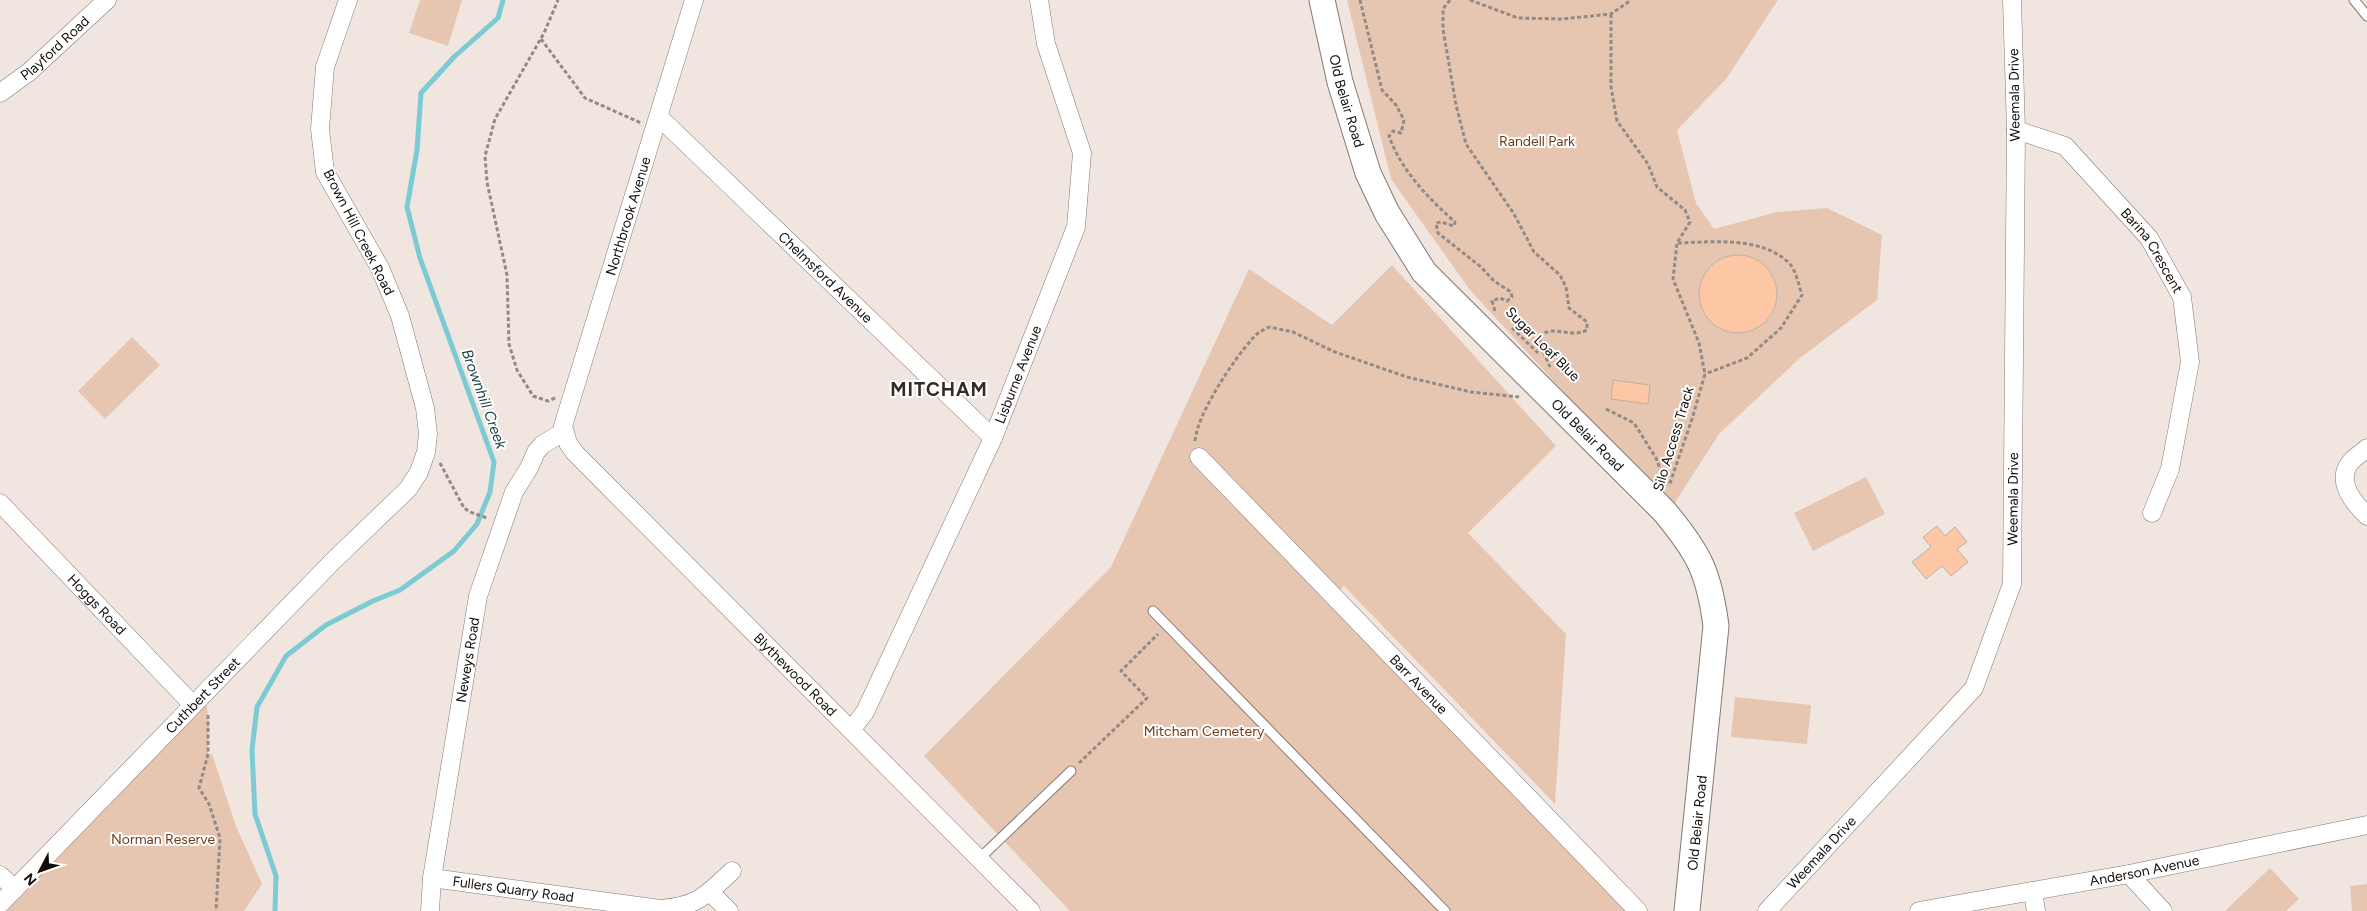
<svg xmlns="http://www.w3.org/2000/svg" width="2367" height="911" font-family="Figtree,sans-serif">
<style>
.green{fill:#e7c6b1}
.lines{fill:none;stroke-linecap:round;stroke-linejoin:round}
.stream{stroke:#7ccad3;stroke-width:5}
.building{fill:#fdc6a4;stroke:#bbb1ab}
.service-casing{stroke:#837a75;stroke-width:11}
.minor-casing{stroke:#837a75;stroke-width:19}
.secondary-casing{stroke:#837a75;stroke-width:27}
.path{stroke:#928a86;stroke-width:3;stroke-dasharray:4 2.5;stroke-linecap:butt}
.service{stroke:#fff;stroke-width:9}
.minor{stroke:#fff;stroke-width:18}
.secondary{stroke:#fff;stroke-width:25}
.labels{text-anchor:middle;stroke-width:4;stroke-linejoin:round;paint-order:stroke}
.street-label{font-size:14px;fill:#110d0b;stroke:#fff}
.park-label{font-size:14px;fill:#6e3b17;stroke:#fff}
.water-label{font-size:15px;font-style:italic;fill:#1d4347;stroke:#fff}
.district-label{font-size:19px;font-weight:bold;letter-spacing:1px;fill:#332b26;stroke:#fff}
</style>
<rect width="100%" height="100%" fill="#f0e5df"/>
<path class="green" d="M 420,0 L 462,0 L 448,46 L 409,33 Z
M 1347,0 L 1778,0 L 1726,79 L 1677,130 L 1696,203 L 1714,229 L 1777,212 L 1827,208 L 1882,235 L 1877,300 L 1800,358 L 1719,434 L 1674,504 L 1593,424 L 1470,290 L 1391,179 Z
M 1392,265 L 1556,446 L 1468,533 L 1566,634 L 1555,804 L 1344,586 L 1329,601 L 1629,911 L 1070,911 L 924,756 L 1111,567 L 1249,269 L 1332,325 Z
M 132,337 L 160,365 L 105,419 L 78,391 Z
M 1866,477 L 1885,514 L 1813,551 L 1794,513 Z
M 1735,697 L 1811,705 L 1807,744 L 1731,737 Z
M 206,701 L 209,724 L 208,754 L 212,754 L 236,826 L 262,884 L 244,911 L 0,911 Z
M 2270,868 L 2299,899 L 2286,911 L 2225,911 Z
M 2367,884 L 2367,911 L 2352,911 L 2350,886 Z"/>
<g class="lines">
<path class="stream" d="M 275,911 L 276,876 L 255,814 L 252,750 L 257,707 L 286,656 L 326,625 L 373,601 L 400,590 L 454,551 L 477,524 L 490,492 L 494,462 L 420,258 L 407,207 L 417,150 L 421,93 L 454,57 L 498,18 L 503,0"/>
</g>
<path class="building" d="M1699 294a39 39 0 1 1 78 0a39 39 0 1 1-78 0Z
M 1613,380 L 1650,385 L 1648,404 L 1611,399 Z
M 1937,526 L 1945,536 L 1955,527 L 1967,542 L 1957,549 L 1968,562 L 1951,576 L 1942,566 L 1926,579 L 1912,562 L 1931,547 L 1923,537 Z"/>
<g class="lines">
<defs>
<path id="service" d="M 2354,0 L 2367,16
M 1153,611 L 1445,911
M 980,858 L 1071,771"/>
<g id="minor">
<path id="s1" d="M 694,0 L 563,426 L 568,443 L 575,453 L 1031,911"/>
<path id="s2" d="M 0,93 L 29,72 L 107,0"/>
<path id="s3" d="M 659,117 L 993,438"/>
<path id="s4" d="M 2016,130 L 2065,146 L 2149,238 L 2182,297 L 2190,362 L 2170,469 L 2152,513"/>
<path d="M 2367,448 C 2362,453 2353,458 2349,464 C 2336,483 2355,504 2367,516"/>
<path id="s5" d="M 1199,457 L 1638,911"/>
<path id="s6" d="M 0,503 L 193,705"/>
<path id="s7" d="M 852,729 L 865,712 L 993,438 L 1076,227 L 1082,153 L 1046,44 L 1039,0"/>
<path d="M 2129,874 L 2163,911"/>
<path d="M 0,875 L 15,889"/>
<path id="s8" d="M 432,878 L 660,909 C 698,906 705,896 732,871"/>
<path d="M 2033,891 L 2036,911"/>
<path d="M 710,892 L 729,911"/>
<path id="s9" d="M 0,904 L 332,562 L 408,489 L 419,472 L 426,452 L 428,434 L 425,408 L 400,316 L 380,268 L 325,172 L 320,129 L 325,67 L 348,0"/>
<path id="s10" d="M 430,911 L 432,878 L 478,596 L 514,492 L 529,468 L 536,452 L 542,445 L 563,432"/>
<path id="s11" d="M 1767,911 L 1974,688 L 2012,584 L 2016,130 L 2012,0"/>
<path id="s12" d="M 1919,911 L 2129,874 L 2367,825"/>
</g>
<g id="secondary">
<path id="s13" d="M 1322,0 L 1340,82 L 1368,173 L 1387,213 L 1424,272 L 1664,511 C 1699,553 1709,572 1716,626 L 1687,911"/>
</g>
</defs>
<use href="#service" class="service-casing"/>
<use href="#minor" class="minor-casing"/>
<use href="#secondary" class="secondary-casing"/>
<path class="path" d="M 1360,0 L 1382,90 L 1396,105 L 1404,120 L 1401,133 L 1393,131 L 1389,136 C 1401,170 1428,198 1455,222 L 1454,226 L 1441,222 L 1436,223 L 1438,233 L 1481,267 L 1494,281 L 1511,292 L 1512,297 L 1507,301 L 1500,298 L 1492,301 L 1495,311
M 1450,0 L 1443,9 L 1443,29 L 1456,105 L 1466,144 L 1514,214 L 1534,252 L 1560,275 L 1566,287 L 1569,308 L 1587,322 L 1587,330 C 1571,339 1553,324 1540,336 L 1540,344 L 1550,367
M 1470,0 L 1518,18 L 1562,19 L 1611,14 L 1631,0
M 1611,14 L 1611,87 L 1617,121 L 1648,164 L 1657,187 L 1685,210 L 1690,222 L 1677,243 L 1673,279 L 1699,343 L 1705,374 L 1692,419 L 1669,486
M 541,39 L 585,98 L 641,123
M 1678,243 C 1714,242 1761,236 1789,263 C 1796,270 1799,286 1802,295 L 1781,328 L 1747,358 L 1705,374
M 1512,328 L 1538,353
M 555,398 L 548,401 L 533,396 L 517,370 L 509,344 L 507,275 L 487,182 L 485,156 L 495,119 L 544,33 L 558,0
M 1606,409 L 1634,423 L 1656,458 L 1665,482
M 1195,441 C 1197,414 1234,359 1253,338 C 1257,333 1263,330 1269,327 L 1293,332 L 1335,352 L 1407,377 L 1471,392 L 1519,397
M 440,463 L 464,508 L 470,512 L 487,518
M 208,715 L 208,754 L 199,788 L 209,804 L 220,838 L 216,911
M 1079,763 L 1147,698 L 1121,671 L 1158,634"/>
<use href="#service" class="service"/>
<use href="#minor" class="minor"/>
<use href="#secondary" class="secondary"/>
</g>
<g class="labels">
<g class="street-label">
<text dy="5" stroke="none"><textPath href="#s2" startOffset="71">Playford Road</textPath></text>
<text transform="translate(2014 95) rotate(-91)" y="5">Weemala Drive</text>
<text dy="5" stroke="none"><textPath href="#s13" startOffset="104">Old Belair Road</textPath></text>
<text transform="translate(628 216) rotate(-73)" y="5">Northbrook Avenue</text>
<text transform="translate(359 232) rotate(63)" y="5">Brown Hill Creek Road</text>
<text dy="5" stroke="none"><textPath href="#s4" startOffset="188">Barina Crescent</textPath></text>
<text dy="5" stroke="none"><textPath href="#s3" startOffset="231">Chelmsford Avenue</textPath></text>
<text transform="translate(1543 344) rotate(45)" y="5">Sugar Loaf Blue</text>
<text dy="5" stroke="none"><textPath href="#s7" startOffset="392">Lisburne Avenue</textPath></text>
<text dy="5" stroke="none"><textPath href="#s13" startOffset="524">Old Belair Road</textPath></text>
<text transform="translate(1673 439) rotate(-73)" y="5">Silo Access Track</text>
<text dy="5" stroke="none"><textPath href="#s11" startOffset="500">Weemala Drive</textPath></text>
<text dy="5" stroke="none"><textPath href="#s6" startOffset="140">Hoggs Road</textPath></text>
<text dy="5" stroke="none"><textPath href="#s10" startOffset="254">Neweys Road</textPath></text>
<text dy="5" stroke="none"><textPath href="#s1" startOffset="788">Blythewood Road</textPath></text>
<text dy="5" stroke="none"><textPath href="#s5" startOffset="316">Barr Avenue</textPath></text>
<text dy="5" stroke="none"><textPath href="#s9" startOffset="291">Cuthbert Street</textPath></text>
<text transform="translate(1697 823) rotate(-84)" y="5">Old Belair Road</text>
<text dy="5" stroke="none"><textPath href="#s11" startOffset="80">Weemala Drive</textPath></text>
<text dy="5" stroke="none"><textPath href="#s12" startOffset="229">Anderson Avenue</textPath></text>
<text dy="5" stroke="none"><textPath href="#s8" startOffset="82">Fullers Quarry Road</textPath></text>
</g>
<g class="park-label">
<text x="1537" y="146">Randell Park</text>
<text x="1204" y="736">Mitcham Cemetery</text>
<text x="163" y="844">Norman Reserve</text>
</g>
<g class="water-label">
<text transform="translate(484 399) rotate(70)" y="5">Brownhill Creek</text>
</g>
<g class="district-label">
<text x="939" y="396">MITCHAM</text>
</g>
</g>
<g transform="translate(40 871) rotate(229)" stroke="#ffffff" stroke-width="4" paint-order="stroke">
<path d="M0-4L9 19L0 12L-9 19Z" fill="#110d0b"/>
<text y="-8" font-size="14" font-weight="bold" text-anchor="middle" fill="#110d0b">N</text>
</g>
</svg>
